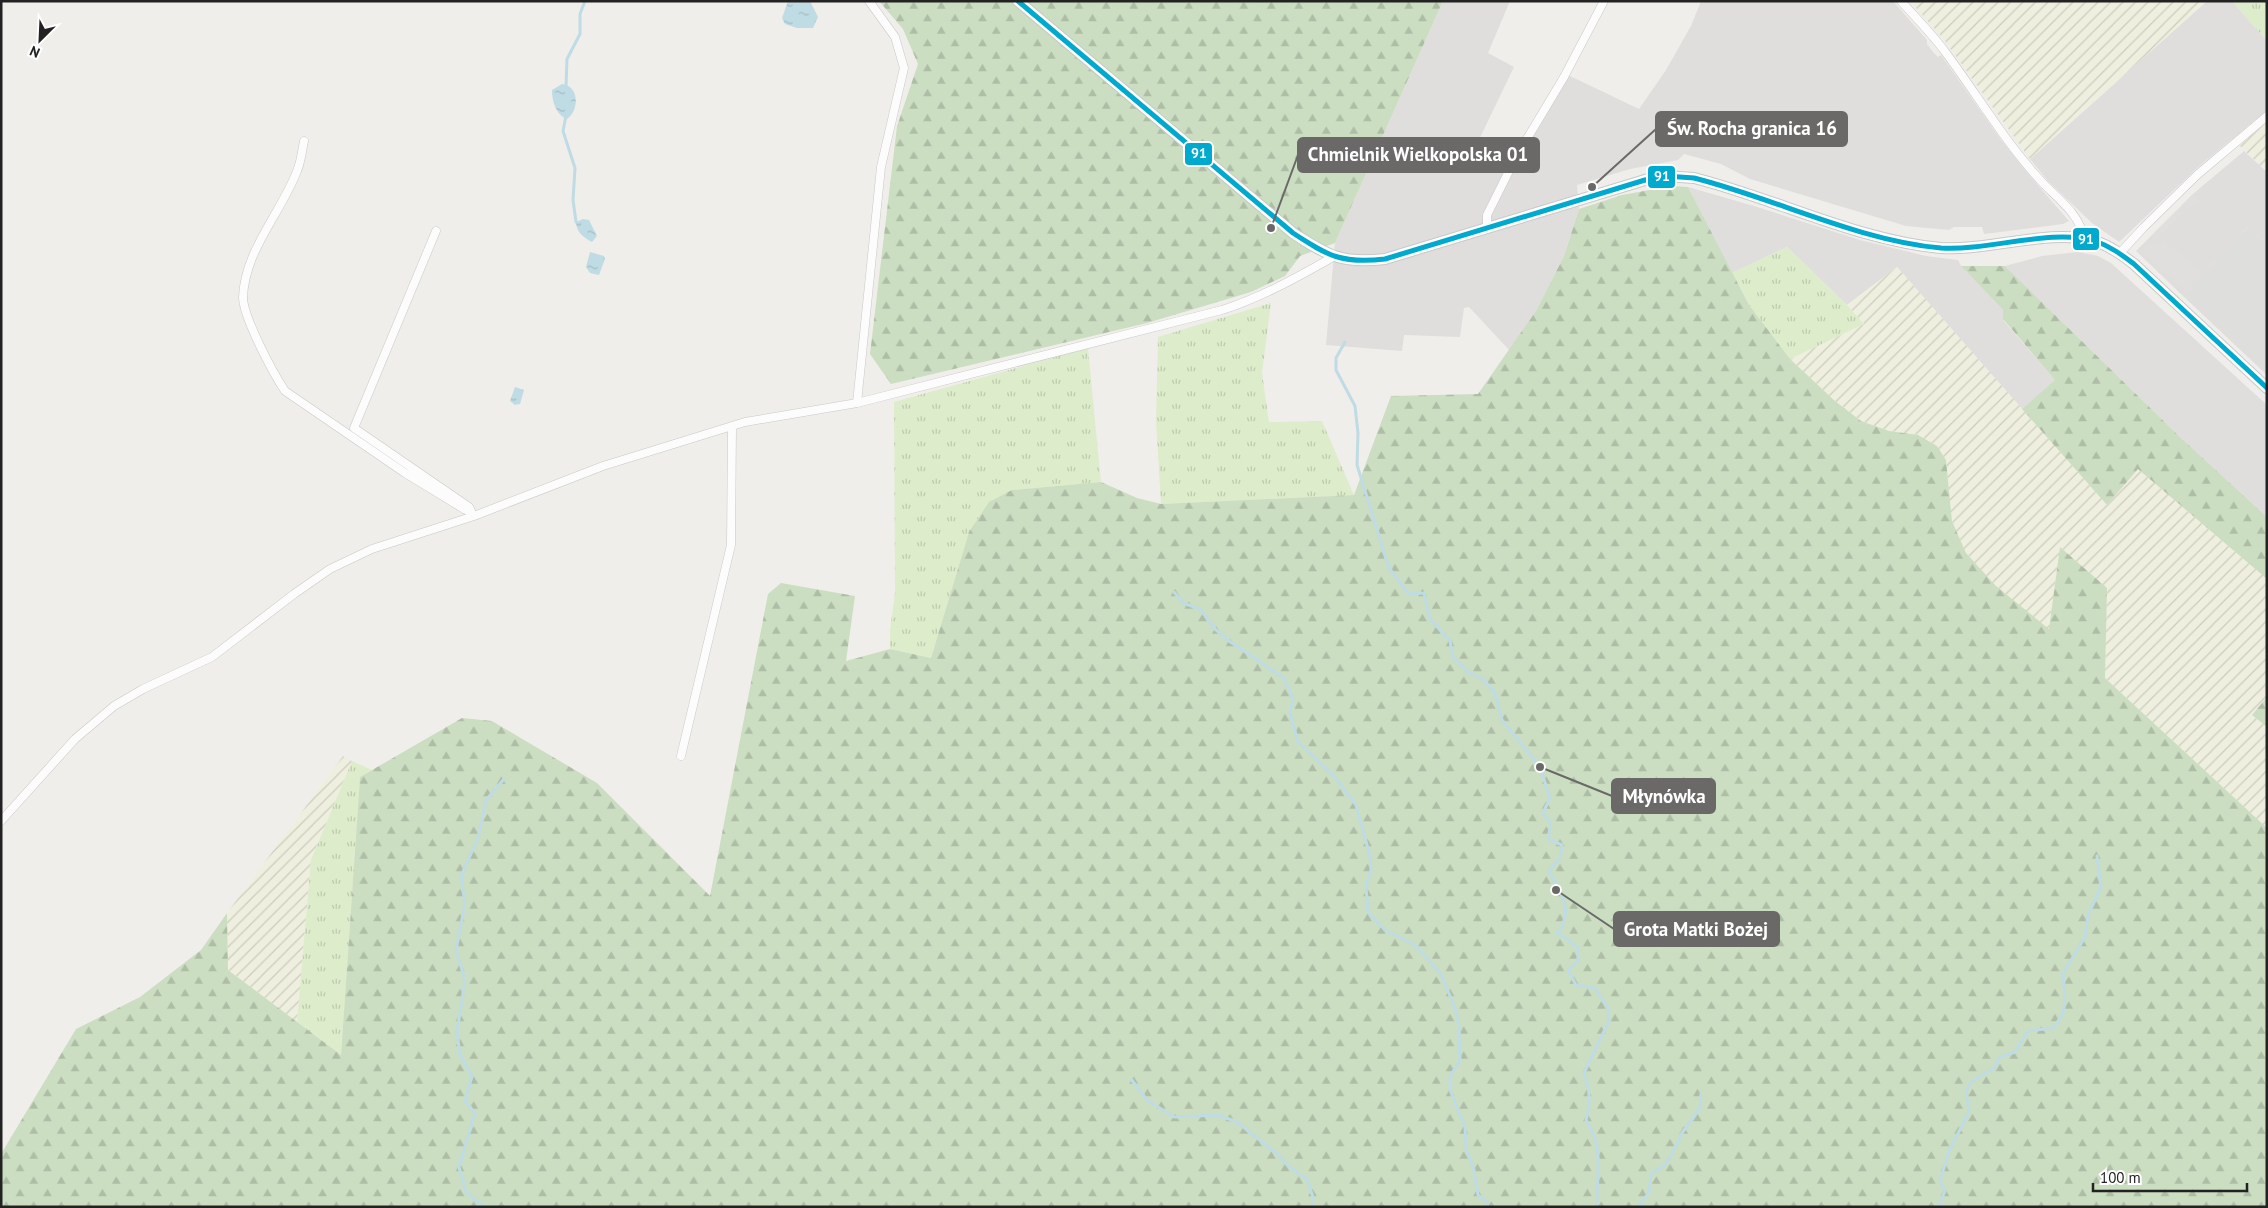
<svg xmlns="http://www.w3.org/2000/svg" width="2268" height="1208" font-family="'PT Sans',sans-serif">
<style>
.residential{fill:#dfdedc}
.religious{fill:#dededc}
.farmland{fill:url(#farmland-furrows)}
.grass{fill:url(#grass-tufts)}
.forest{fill:url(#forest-firs)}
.parking{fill:#e0dfde}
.water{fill:url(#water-ripples)}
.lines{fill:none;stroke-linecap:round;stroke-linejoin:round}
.stream{stroke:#bfdbe3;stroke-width:3}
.minor-casing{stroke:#c9c8c7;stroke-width:9}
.tertiary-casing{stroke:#c9c8c7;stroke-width:12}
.minor{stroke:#fdfcfc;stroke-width:8}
.tertiary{stroke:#fdfcfc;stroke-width:10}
.bus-1-casing{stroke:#fff;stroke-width:9}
.bus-1{stroke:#00a9ce;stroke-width:5}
.leader{fill:none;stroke:#6a6968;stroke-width:2}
.callout-dot{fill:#6a6968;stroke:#fff;stroke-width:2}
.callout{fill:#6a6968;stroke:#6a6968;stroke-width:2}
.callout-label{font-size:19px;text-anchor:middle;font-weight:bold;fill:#fff}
.line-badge{stroke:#fff;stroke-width:2}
.badge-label{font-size:14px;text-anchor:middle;font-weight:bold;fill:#fff}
</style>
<defs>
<pattern id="farmland-furrows" width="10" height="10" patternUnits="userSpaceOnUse" patternTransform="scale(1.25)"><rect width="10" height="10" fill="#efefdf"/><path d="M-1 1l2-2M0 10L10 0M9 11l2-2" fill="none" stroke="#cdcdbf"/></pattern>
<pattern id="grass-tufts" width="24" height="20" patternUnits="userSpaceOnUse" patternTransform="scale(1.25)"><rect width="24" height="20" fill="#ddeccb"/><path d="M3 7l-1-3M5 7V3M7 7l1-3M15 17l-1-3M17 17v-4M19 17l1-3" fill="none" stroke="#bdcaae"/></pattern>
<pattern id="forest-firs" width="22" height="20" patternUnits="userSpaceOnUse" patternTransform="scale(1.25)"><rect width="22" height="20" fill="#cbdec1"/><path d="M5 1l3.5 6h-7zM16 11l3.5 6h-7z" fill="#aebea6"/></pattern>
<pattern id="water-ripples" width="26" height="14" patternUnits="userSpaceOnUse" patternTransform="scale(1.25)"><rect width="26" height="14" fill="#bfdbe3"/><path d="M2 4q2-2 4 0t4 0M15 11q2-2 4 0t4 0" fill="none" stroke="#a4bcc2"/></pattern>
</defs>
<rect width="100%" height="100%" fill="#f0eeeb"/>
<path class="residential" d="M 1443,1 L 1510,1 L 1488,53 L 1514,67 L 1476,146 L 1514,164 L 1568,75 L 1639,109 L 1666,70 L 1691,26 L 1701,1 L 1893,1 L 1927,40 L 1927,44 L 1933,52 L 1938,57 L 1941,55 L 2001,140 L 2029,175 L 2069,221 L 2063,224 L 1984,234 L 1982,227 L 1954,227 L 1949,230 L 1906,226 L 1750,179 L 1721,164 L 1684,154 L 1678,160 L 1630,169 L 1577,185 L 1579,209 L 1564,256 L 1536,311 L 1510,351 L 1469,307 L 1464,308 L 1460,337 L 1404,335 L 1402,351 L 1326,345 L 1335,243 Z
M 2207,1 L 2232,1 L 2267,41 L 2267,110 L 2197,168 L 2119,242 L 2092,223 L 2048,181 L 2030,159 Z
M 2244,151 L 2267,172 L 2267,243 L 2247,228 L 2182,295 L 2136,251 L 2193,194 Z
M 1688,187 L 1754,206 L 1860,240 L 1926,256 L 1958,260 L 1961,266 L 2003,310 L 2003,320 L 2056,381 L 2022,409 L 1897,267 L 1847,305 L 1787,247 L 1732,273 Z
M 2078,252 L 2098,256 L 2111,263 L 2267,405 L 2267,517 L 2180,437 L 2005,266 L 2042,256 Z"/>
<path class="religious" d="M 2247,228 L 2267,243 L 2267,375 L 2182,295 Z"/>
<path class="farmland" d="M 1910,1 L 2207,1 L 2030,159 L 1945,41 Z
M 2267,122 L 2267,172 L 2239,145 Z
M 1897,267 L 2107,505 L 2138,469 L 2267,579 L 2267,697 L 2252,715 L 2267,727 L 2267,828 L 2105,678 L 2107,588 L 2060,547 L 2049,630 L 1996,586 L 1966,553 L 1952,521 L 1946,460 L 1918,435 L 1889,431 L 1861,421 L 1835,401 L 1790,359 L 1864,324 L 1847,305 Z
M 343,756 L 352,761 L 311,860 L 297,1022 L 228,970 L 227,913 Z"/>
<path class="grass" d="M 2232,1 L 2267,1 L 2267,41 Z
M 1787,247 L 1847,305 L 1864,324 L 1790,359 L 1749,305 L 1732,273 Z
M 1271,303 L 1262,373 L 1269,422 L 1322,421 L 1354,495 L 1161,504 L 1156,422 L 1158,337 Z
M 1088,348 L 1101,482 L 1012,490 L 969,532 L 931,658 L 890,649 L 890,630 L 895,593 L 894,402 Z
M 352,761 L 372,770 L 360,777 L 341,1055 L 297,1022 L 311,860 Z"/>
<path class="forest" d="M 879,1 L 1443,1 L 1335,243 L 1300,256 L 1285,276 L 1251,292 L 1147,323 L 891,384 L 870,354 L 897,126 L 918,64 L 903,29 Z
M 1672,186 L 1688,187 L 1749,305 L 1790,359 L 1835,401 L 1861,421 L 1889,431 L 1918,435 L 1937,446 L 1946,460 L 1952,521 L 1966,553 L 1996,586 L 2049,629 L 2060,547 L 2107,588 L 2105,678 L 2267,828 L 2267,1207 L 1,1207 L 1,1154 L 76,1029 L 140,997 L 201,950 L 227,913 L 228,970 L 341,1055 L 360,777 L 462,718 L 492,721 L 597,783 L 710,896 L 768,594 L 781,583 L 855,596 L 846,661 L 890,649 L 931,658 L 969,532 L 989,502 L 1012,490 L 1101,482 L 1137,498 L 1161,504 L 1354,495 L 1391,396 L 1478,394 L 1536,311 L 1564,256 L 1579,209 L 1622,195 Z
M 1961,266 L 2005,266 L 2180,437 L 2267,517 L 2267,579 L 2138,469 L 2107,505 L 2022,409 L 2055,380 L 2003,319 L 2003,310 Z
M 2267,697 L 2267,727 L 2252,715 Z"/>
<path class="parking" d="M 2193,194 L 2199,199 L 2189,211 L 2182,205 Z
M 2178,209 L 2184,213 L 2156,242 L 2150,237 Z
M 2164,239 L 2201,273 L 2184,291 L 2143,253 L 2151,244 L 2160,244 Z"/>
<path class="water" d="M 788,1 L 810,1 L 818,17 L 813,28 L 797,28 L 785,24 L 782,18 Z
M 562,84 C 580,86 579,111 567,119 C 556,115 552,101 552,90 Z
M 583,219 L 589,220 L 597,236 L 592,242 C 584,238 576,232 576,222 Z
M 590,252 L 604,256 L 605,259 L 599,275 L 590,273 L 586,267 Z
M 515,387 L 524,390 L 520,404 L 515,405 L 510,401 Z"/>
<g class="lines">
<path class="stream" d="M 566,87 L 567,59 L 580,34 L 580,14 L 585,1
M 566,116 L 563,131 L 575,168 L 573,200 L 576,222
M 1345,342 L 1336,358 L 1336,370 L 1355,406 L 1358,433 L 1357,465 L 1389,568 L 1409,594 L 1424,593 L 1430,619 L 1450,641 L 1453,657 L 1468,672 L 1483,679 L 1495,693 L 1502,720 L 1540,767 L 1550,798 L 1543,813 L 1551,823 L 1548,839 L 1562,845 L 1560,858 L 1549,871 C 1561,894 1575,910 1557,934 L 1566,938 L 1578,948 L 1578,961 L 1568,970 L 1576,985 L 1595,988 L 1608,1008 L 1609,1021 L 1584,1073 C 1590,1090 1591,1102 1586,1120 C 1605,1148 1596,1175 1597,1207
M 1174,592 L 1183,603 L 1200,609 L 1215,629 L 1229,641 L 1284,678 L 1293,699 L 1290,713 L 1298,742 L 1333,775 L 1356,805 L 1370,856 L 1371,870 L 1366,887 L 1368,912 L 1385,930 L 1415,945 L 1441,974 L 1455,1008 L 1459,1026 L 1460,1061 L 1450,1076 L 1450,1090 L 1465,1127 L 1466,1148 L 1474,1170 L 1478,1195 L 1487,1202 L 1488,1207
M 1131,1079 L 1147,1100 L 1174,1117 L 1218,1115 L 1237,1122 L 1277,1154 L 1289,1167 L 1307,1179 L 1313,1197 L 1312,1207
M 484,1207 L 466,1192 L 459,1167 L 475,1113 L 465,1101 L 472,1076 L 460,1055 L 457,1032 L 465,980 L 456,950 L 465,904 L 461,876 L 478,838 L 486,800 L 504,779
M 1637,1207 L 1649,1193 L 1651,1174 L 1665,1165 L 1672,1154 L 1682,1133 L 1700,1108 L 1701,1094
M 1938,1207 L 1945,1191 L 1940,1180 L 1950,1149 L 1969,1112 L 1966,1091 L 1971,1082 L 1994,1068 L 2000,1057 L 2015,1052 L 2028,1031 L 2053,1028 L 2063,1014 L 2065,999 L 2063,974 L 2085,937 L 2088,915 L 2101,887 L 2097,856"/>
<defs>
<path id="minor" d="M 1901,1 C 1916,18 1933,35 1946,53 C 1978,96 2005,142 2041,181 C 2056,197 2082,216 2083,238
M 304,141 C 302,151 301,162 297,171 C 281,213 245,250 243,297 C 243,317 273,373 285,391 L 405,473 L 464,509 L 471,512
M 1487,228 L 1487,215 L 1516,157 L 1564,77 L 1604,1
M 436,231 L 354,428 L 469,507 L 471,511
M 2120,253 L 2143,228 L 2197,175 L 2267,116
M 857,403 L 881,167 L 904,68 L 895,37 L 869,1
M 681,756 L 731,545 L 732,426
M 1,821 L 75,739 L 114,706 L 143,689 L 212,657 L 294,594 L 330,569 L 372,549 L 474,516 L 603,466 L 745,422 L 857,403 L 1222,310 C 1262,297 1296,278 1333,257"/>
<path id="tertiary" d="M 1018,1 L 1293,233 C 1328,256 1342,264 1385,259 L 1645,180 L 1665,176 L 1694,178 C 1774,198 1859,241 1941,248 C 1990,251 2050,228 2095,241 C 2110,246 2122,255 2134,264 L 2267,388"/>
</defs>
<use href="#minor" class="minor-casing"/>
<use href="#tertiary" class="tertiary-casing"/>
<use href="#minor" class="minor"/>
<use href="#tertiary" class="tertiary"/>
<defs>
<path id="bus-1" d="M 1018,1 L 1293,233 C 1328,256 1342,264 1385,259 L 1645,180 L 1665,176 L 1694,178 C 1774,198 1859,241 1941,248 C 1990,251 2050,228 2095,241 C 2110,246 2122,255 2134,264 L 2267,388"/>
</defs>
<use href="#bus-1" class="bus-1-casing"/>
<use href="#bus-1" class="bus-1"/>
</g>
<path class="leader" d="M1592 187L1656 129M1271 228L1298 155M1540 767L1612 796M1556 890L1614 929"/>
<g class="callout-dot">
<circle cx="1592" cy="187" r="5"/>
<circle cx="1271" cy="228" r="5"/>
<circle cx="1540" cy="767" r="5"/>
<circle cx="1556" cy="890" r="5"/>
</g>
<g class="callout">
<rect x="1656" y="112" width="191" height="34" rx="5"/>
<rect x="1298" y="138" width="241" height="34" rx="5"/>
<rect x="1612" y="779" width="103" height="34" rx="5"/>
<rect x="1614" y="912" width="165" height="34" rx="5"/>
</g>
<g class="callout-label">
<text x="1752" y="135">Św. Rocha granica 16</text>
<text x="1418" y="161">Chmielnik Wielkopolska 01</text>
<text x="1664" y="803">Młynówka</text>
<text x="1696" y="936">Grota Matki Bożej</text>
</g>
<g class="line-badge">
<rect x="1184" y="142" width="29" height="24" rx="5" fill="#00a9ce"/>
<rect x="1647" y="165" width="29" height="24" rx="5" fill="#00a9ce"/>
<rect x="2072" y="227" width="28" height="24" rx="5" fill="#00a9ce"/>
</g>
<g class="badge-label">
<text x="1199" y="158">91</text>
<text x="1662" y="181">91</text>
<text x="2086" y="244">91</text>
</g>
<rect width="2268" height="1208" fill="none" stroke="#222222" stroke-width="5"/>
<g transform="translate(40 40) rotate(204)" stroke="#ffffff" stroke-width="4" paint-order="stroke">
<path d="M0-4L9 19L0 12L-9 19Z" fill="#222222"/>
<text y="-8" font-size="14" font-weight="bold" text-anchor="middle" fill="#222222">N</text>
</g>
<path d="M2093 1183v8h154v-8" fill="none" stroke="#222222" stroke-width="2.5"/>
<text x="2100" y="1183" font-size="15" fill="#222222" stroke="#ffffff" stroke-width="4" paint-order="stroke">100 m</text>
</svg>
